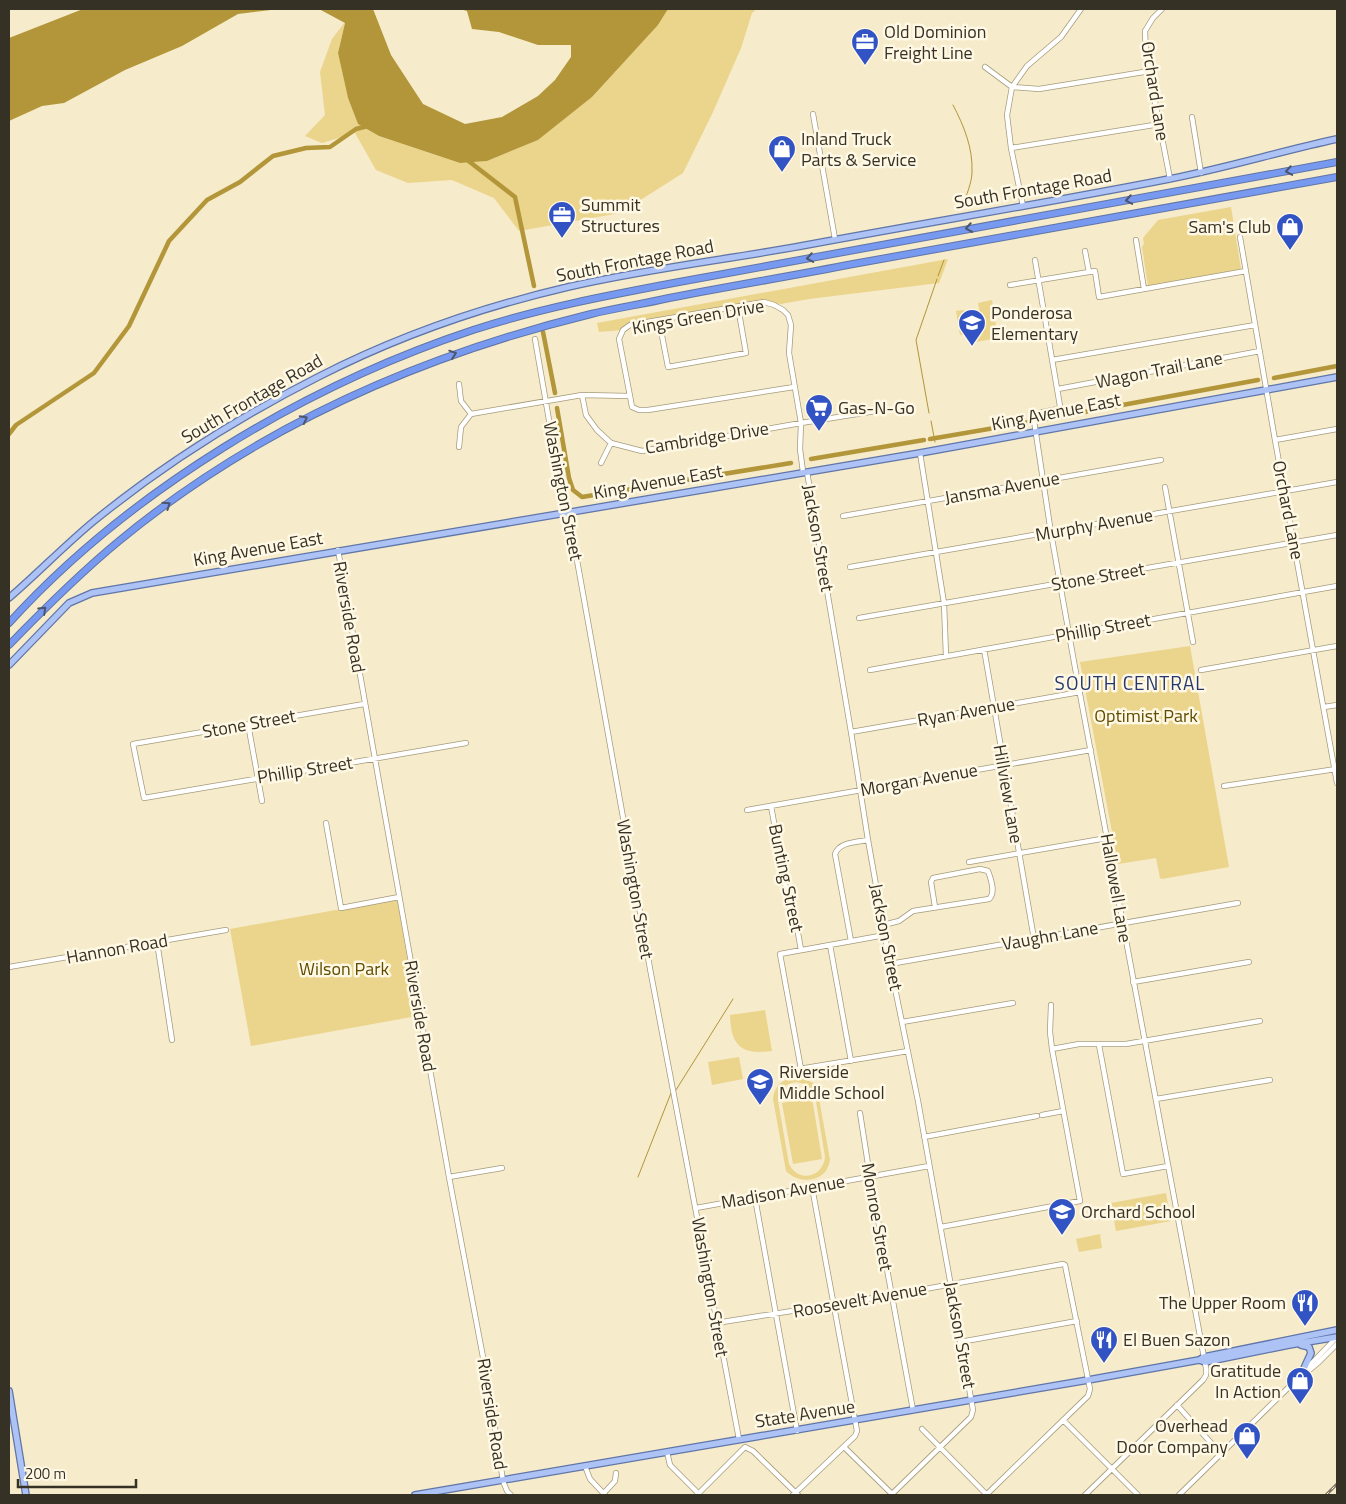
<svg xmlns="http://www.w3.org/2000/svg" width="1346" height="1504" font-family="'Titillium Web',sans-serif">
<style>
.green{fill:#ebd48b;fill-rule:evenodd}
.water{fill:#b29639}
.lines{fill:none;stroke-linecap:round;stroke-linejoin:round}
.stream{stroke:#b29639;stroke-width:1}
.canal{stroke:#b29639;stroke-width:4.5}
.minor-casing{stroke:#a59b7c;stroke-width:6}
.major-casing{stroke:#6075a8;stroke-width:8}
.highway-casing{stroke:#6075a8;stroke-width:8}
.minor{stroke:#fff;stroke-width:4.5}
.major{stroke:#adc2f5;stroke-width:5.5}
.highway{stroke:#7799ef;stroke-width:6}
.rail-casing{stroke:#7c7461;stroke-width:3}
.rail{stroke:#fff8e4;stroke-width:1;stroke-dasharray:4;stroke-linecap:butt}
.oneway{stroke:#4d556c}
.labels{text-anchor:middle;stroke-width:5;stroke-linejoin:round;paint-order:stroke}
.poi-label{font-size:18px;fill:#363125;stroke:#fff8e4;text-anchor:start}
.street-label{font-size:18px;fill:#363125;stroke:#fff8e4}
.park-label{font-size:18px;fill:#5f4c00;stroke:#fff8e4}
.neighbourhood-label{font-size:19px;letter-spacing:1px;fill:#24376f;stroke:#fff8e4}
</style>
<rect width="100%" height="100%" fill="#f6ebca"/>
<path class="green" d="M 668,9 L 757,9 L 752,13 L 741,48 L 713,112 L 683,173 L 620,213 L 519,231 L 494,198 L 452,180 L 408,183 L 376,170 L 355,133 L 322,143 L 305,136 L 325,115 L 320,72 L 332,39 L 345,22 L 338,53 L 348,98 L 358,124 L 379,136 L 460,163 L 487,161 L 538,140 L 592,97 L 658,25 Z
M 1231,207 L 1241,269 L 1148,286 L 1142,247 L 1144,244 L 1143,238 L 1158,220 Z
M 948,259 L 939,283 L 809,299 L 781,304 L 764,302 L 638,321 L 623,330 L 599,332 L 597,323 Z
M 992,300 L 998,338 L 970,343 L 969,334 L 960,335 L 956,311 L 964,310 L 965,317 L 980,314 L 978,303 Z
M 1190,646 L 1229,867 L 1162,879 L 1160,878 L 1156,858 L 1118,864 L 1080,662 Z
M 397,899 L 417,1016 L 251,1046 L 230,929 Z
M 765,1010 L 772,1051 C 741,1055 731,1046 730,1015 Z
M 739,1057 L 743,1079 L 712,1085 L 708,1062 Z
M 802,1077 L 813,1083 L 817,1087 L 830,1160 C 827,1183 799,1185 786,1171 L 773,1099 C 775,1082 787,1077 802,1077 ZM 797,1082 L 808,1085 L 815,1095 L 825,1157 C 823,1178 798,1183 789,1164 L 778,1101 C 778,1089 786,1083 797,1082 Z
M 812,1098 L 822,1159 L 793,1164 L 782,1103 Z
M 1166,1193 L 1171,1221 L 1116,1231 L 1111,1203 Z
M 1100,1234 L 1102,1248 L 1079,1252 L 1076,1239 Z"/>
<path class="water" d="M 83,9 L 279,9 L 238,14 L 182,46 L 125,70 L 64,103 L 42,106 L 9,121 L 9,38 Z
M 319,9 L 373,9 L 391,55 L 423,104 L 465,124 L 502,117 L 538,96 L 555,80 L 571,57 L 571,45 L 538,45 L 499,32 L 472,29 L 467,11 L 460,9 L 668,9 L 658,25 L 592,97 L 538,140 L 487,161 L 460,163 L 379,136 L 358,124 L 348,98 L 338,53 L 345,23 Z"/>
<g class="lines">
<path class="stream" d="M 953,105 C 964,126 973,148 972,172 C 972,183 966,195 963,206
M 938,276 L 944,260
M 929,413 L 916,340 L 937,279
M 931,421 L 935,442
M 676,1090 L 733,999
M 638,1177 L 671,1093"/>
<path class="canal" d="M 466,159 L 515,197 L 534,286
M 543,332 L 555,393
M 1274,378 L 1337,366
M 557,408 L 569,478 L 573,490 L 582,497 L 791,463
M 1041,420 L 1258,380
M 9,434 L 16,425 L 94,373 L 129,326 L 169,241 L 207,200 L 240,182 L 273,156 L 306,148 L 330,147 L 356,129 L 368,126
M 930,439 L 1030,422
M 811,459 L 924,440"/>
<defs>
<path id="minor" d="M 1162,9 L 1153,18 L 1145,31 L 1146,55 L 1170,179
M 985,67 L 1012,87 L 1039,89 L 1150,71
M 813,114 L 835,239
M 1192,117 L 1201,173
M 1011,148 L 1160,124
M 1023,206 L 1011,148 L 1007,115 L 1012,87 L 1027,66 L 1061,37 L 1081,9
M 1240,237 L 1275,440 L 1337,783
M 1136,240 L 1144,289
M 1085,251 L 1089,272 L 1095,271 L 1099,297 L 1246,271
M 1035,260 L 1060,406 L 1058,409 L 1033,414 L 1051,533 L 1074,662 L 1206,1368 L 1206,1375 L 1203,1380 L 1085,1495
M 1010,285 L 1089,272
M 659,320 L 668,367 L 746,353 L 738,307
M 535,339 L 565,513 L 570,521 L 651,974 L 739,1439
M 1052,360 L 1255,325
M 459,384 L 461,401 L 471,414 L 582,395 L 630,396 L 632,407 L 639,410 L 648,410 L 794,387
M 1058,389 L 1260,351
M 582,395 L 586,415 L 597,430 L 611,443 L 642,451 L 801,423 L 882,410
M 630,396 L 619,339 L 623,330 L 630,325 L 764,302 L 774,305 L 783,310 L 788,315 L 791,325 L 789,353 L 801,423 L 800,449 L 803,472
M 1275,440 L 1337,429
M 459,447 L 461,427 L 471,414
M 920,453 L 944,603 L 946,656
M 601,463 L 611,443
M 807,472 L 851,732 L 868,840 L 890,964 L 918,1101 L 973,1410 L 971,1417 L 891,1495
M 1165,487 L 1193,642
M 843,516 L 1161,460
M 338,550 L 449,1177 L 489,1389 L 503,1481 L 507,1491 L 511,1495
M 850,567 L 1337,482
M 859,618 L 1337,535
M 984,649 L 1034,939
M 870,670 L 1337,586
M 1201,670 L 1337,646
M 364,704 L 133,744 L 144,798 L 466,743
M 1324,707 L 1337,705
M 248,724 L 262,801
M 851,732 L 1080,692
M 1224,786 L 1336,769
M 771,806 L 791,916 L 798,933 L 801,950
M 747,810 L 1091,750
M 326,823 L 341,908 L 399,897
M 969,862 L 1107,838
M 883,925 L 899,921 L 913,911 L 989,899 C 996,893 991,879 988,871 L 980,869 L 933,878 L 931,882 L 935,907
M 851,941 L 835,854 C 839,842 857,842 868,840
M 157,942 L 172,1040
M 830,945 L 851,1061
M 890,964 L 1238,903
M 9,967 L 226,930
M 1133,982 L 1249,962
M 902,1022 L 1013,1003
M 1099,1045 L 1123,1174 L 1168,1166
M 1052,1049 L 1079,1044 L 1126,1044 L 1260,1021
M 801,1069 L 780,954 L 885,935
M 781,1072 L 908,1051
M 1156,1099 L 1270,1080
M 860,1113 L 870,1177 L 913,1410
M 1042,1115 L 1063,1111
M 924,1137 L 1037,1116
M 449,1177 L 502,1168
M 755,1198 L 797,1431
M 696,1208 L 929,1166
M 941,1227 L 1080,1201 L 1052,1049 L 1050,1032 L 1051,1005
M 716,1323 L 892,1295 L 1063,1264 L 1065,1265 L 1090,1389 L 1088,1396 L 986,1495
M 960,1342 L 1077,1321
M 1305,1370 L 1337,1337
M 1177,1405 L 1221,1454
M 1063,1420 L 1138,1495
M 922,1429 L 987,1495
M 844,1447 L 893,1495
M 667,1452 L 670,1465 L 699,1494
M 585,1466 L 590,1479 L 605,1495
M 603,1494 L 615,1481 L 616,1473
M 697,1495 L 745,1447 L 753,1451 L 798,1495
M 793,1495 L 855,1436 L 857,1431 L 812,1187
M 1179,1495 L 1289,1387 L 1319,1362 L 1337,1344"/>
<path id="major" d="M 9,598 C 38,573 65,545 94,521 C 163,465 239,417 318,377 C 396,337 482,307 568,287 C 645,269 724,260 801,246 C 924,223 1047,203 1169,179 C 1226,168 1281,151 1337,139
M 9,665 L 69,603 L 92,593 L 920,453 L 1337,377
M 1301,1345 L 1309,1347 L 1311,1353 L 1301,1375
M 1199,1360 L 1205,1362 L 1289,1345 L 1337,1337
M 9,1391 L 26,1495
M 415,1495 L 1088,1380 L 1199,1360 L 1204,1357 L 1337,1330"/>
<path id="highway" d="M 9,623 C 129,491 304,386 473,330 C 540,308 610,295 679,282 L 1337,162
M 9,645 C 44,609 80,573 119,541 C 256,428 419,356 591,314 C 616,308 643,304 669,298 C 730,286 792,276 853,264 C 1015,235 1176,206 1337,177"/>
</defs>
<use href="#minor" class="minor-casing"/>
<use href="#major" class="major-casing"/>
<use href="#highway" class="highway-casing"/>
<use href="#minor" class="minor"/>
<use href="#major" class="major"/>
<use href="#highway" class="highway"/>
<defs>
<path id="rail" d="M 1326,1495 L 1337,1484"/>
</defs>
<use href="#rail" class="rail-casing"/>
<use href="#rail" class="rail"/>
</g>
<defs><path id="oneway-chevron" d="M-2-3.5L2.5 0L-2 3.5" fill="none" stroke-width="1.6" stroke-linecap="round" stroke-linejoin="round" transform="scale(1.25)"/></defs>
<g class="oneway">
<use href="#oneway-chevron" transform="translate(1289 171) rotate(170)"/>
<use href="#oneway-chevron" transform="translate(1129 200) rotate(170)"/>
<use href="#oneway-chevron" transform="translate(969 228) rotate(170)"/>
<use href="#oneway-chevron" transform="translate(810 258) rotate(170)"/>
<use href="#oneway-chevron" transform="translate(453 354) rotate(-19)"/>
<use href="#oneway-chevron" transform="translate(304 419) rotate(-27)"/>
<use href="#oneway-chevron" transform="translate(167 505) rotate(-35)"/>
<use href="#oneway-chevron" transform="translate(43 610) rotate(-43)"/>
</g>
<defs>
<symbol id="office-pin" viewBox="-11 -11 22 30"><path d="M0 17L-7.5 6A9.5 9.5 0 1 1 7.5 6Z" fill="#3153c4" stroke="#fff8e4"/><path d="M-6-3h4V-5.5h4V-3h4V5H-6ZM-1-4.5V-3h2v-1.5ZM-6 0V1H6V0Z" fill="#fff"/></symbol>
<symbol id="shop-pin" viewBox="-11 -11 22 30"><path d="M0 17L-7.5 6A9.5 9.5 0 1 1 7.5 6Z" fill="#3153c4" stroke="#fff8e4"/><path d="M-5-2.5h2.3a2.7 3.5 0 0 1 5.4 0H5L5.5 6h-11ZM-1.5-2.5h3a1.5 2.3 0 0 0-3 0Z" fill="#fff"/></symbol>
<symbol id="school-pin" viewBox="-11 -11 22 30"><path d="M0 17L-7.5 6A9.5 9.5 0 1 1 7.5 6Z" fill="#3153c4" stroke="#fff8e4"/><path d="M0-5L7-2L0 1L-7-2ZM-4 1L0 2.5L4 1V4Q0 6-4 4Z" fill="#fff"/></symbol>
<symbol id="supermarket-pin" viewBox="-11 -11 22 30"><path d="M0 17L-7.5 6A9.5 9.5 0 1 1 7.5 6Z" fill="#3153c4" stroke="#fff8e4"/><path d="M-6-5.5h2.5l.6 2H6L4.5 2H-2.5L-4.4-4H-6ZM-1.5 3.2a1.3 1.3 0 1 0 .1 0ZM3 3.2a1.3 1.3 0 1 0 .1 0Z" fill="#fff"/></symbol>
<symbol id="restaurant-pin" viewBox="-11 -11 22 30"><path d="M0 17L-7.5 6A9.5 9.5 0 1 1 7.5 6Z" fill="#3153c4" stroke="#fff8e4"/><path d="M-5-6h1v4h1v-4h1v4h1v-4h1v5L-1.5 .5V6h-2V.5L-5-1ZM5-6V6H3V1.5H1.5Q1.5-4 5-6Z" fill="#fff"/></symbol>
</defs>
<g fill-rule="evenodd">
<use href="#office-pin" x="849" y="26" width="32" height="43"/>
<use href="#shop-pin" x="766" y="133" width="32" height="43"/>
<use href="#office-pin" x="546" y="199" width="32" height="43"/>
<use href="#shop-pin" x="1274" y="211" width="32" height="43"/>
<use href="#school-pin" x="956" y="307" width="32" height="43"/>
<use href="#supermarket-pin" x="803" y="392" width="32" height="43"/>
<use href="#school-pin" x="744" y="1066" width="32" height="43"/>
<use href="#school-pin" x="1046" y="1196" width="32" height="43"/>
<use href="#restaurant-pin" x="1289" y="1287" width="32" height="43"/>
<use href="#restaurant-pin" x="1088" y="1324" width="32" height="43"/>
<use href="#shop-pin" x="1284" y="1365" width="32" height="43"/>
<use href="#shop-pin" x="1231" y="1420" width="32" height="43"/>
</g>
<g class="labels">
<g class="poi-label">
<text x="884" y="38">Old Dominion<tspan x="884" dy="21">Freight Line</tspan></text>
<text x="801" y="145">Inland Truck<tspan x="801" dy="21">Parts &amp; Service</tspan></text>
<text x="581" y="211">Summit<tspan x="581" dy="21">Structures</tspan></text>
<text x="1271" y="233" text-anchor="end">Sam's Club</text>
<text x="991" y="319">Ponderosa<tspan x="991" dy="21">Elementary</tspan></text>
<text x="838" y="414">Gas-N-Go</text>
<text x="779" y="1078">Riverside<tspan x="779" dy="21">Middle School</tspan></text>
<text x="1081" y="1218">Orchard School</text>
<text x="1286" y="1309" text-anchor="end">The Upper Room</text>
<text x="1123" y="1346">El Buen Sazon</text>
<text x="1281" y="1377" text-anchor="end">Gratitude<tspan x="1281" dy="21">In Action</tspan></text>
<text x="1228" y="1432" text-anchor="end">Overhead<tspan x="1228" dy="21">Door Company</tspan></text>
</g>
<g class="street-label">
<text transform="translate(1155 91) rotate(81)" y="6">Orchard Lane</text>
<text transform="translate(1033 189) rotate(-10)" y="6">South Frontage Road</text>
<text transform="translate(635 261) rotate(-11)" y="6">South Frontage Road</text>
<text transform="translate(698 317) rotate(-10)" y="6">Kings Green Drive</text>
<text transform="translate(1159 370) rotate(-11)" y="6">Wagon Trail Lane</text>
<text transform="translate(252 399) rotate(-30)" y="6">South Frontage Road</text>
<text transform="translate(1056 412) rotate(-11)" y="6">King Avenue East</text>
<text transform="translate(707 438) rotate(-9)" y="6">Cambridge Drive</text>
<text transform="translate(658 482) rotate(-10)" y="6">King Avenue East</text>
<text transform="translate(1002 488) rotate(-10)" y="6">Jansma Avenue</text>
<text transform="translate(563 491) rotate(79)" y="6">Washington Street</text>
<text transform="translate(1288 510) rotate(79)" y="6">Orchard Lane</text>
<text transform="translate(1094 525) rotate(-10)" y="6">Murphy Avenue</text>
<text transform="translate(818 538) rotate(80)" y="6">Jackson Street</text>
<text transform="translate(258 549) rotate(-10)" y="6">King Avenue East</text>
<text transform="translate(1098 577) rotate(-10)" y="6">Stone Street</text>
<text transform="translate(349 617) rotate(80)" y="6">Riverside Road</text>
<text transform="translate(1103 628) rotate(-10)" y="6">Phillip Street</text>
<text transform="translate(966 712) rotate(-10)" y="6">Ryan Avenue</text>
<text transform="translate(249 724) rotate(-10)" y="6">Stone Street</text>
<text transform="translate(305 770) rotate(-9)" y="6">Phillip Street</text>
<text transform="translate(919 780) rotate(-10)" y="6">Morgan Avenue</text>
<text transform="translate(1008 794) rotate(80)" y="6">Hillview Lane</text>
<text transform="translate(786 878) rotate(78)" y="6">Bunting Street</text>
<text transform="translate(1116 888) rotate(80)" y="6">Hallowell Lane</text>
<text transform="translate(635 889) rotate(80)" y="6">Washington Street</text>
<text transform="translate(1050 936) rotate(-10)" y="6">Vaughn Lane</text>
<text transform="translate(886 937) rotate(79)" y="6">Jackson Street</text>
<text transform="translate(117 949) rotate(-10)" y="6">Hannon Road</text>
<text transform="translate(420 1016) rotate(80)" y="6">Riverside Road</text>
<text transform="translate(783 1192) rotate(-10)" y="6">Madison Avenue</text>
<text transform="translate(877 1217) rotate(80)" y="6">Monroe Street</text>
<text transform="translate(710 1287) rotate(80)" y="6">Washington Street</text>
<text transform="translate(860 1300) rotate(-10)" y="6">Roosevelt Avenue</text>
<text transform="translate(960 1335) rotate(80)" y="6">Jackson Street</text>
<text transform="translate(492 1414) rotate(81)" y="6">Riverside Road</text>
<text transform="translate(805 1414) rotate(-9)" y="6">State Avenue</text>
</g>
<g class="park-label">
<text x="1146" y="722">Optimist Park</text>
<text x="344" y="975">Wilson Park</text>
</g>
<g class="neighbourhood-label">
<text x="1130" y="690">SOUTH CENTRAL</text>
</g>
</g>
<rect width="1346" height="1504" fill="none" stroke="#363125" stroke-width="20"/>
<path d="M18 1479v8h118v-8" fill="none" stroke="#363125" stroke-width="2.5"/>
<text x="25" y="1479" font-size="15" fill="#363125" stroke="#fff8e4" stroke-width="4" paint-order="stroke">200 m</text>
</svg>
